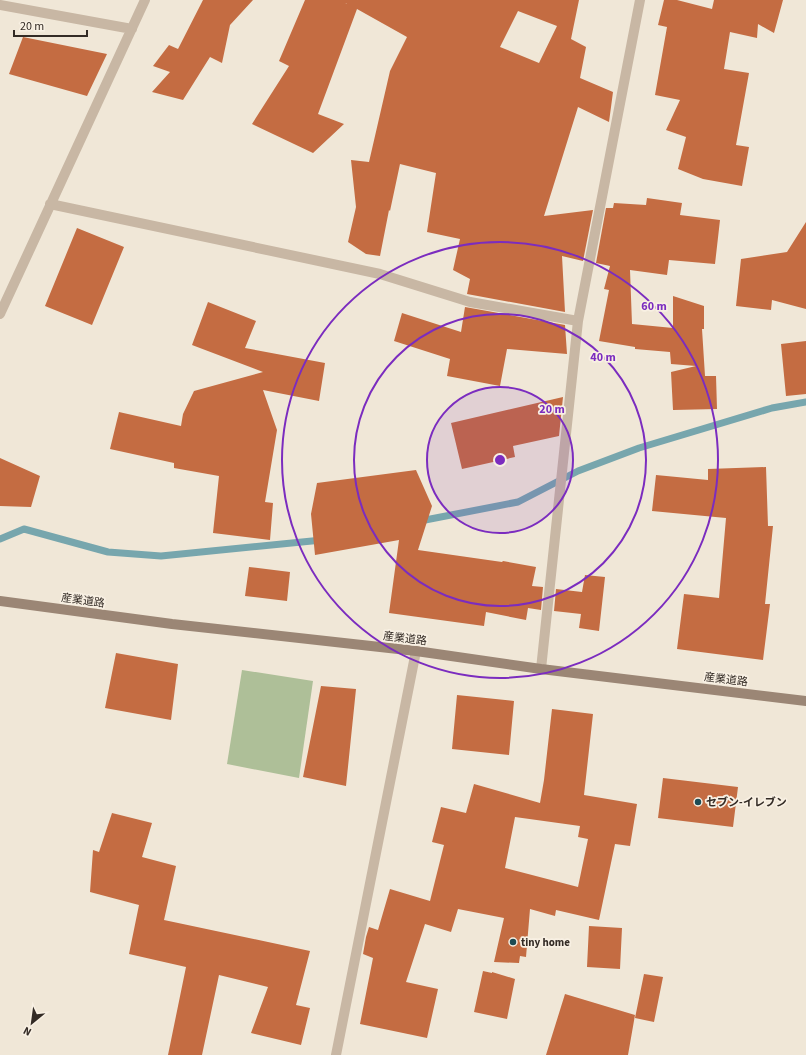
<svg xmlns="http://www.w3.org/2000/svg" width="806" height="1055" font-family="'Source Sans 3','Noto Sans JP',sans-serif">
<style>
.green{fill:#aebf98}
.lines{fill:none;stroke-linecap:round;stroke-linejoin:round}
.stream{stroke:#77a6ad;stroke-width:7}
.building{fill:#c46c42;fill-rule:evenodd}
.street{stroke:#c8b7a4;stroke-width:10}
.secondary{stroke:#9b8675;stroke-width:10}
.ring{fill:none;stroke:#7b2cbf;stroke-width:2}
.poi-dot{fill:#1c4b54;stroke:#f8f0e3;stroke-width:1.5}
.labels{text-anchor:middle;stroke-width:3.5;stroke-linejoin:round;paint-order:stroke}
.street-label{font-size:11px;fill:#332b25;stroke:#f8f0e3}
.poi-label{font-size:11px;font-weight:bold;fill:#332b25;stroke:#f8f0e3;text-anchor:start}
.centre{fill:#7b2cbf;stroke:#f8f0e3;stroke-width:2}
.ring-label{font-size:12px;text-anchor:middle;font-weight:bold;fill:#7b2cbf;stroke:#f8f0e3;stroke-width:3.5;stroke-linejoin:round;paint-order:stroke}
</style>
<rect width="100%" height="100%" fill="#f0e7d7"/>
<path class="green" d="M 242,670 L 313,681 L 299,778 L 227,764 Z"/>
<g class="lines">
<path class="stream" d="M 420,521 L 518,502 L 578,471 L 639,448 L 772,408 L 806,402
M 0,539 L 24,529 L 108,552 L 161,556 L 322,540"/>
</g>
<path class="building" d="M 203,0 L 253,0 L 230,25 L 222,63 L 210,57 L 183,100 L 152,92 L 170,72 L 153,66 L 169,45 L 178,49 Z
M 305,0 L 341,0 L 347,4 L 341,0 L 579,0 L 571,39 L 586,47 L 580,78 L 613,92 L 609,122 L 578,107 L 544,216 L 593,210 L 583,261 L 562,256 L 565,312 L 467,294 L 470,279 L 453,270 L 460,239 L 427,232 L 436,173 L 400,164 L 390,211 L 389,210 L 380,256 L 366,254 L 348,242 L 356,207 L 351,160 L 369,162 L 390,71 L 407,37 L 357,9 L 318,114 L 344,124 L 313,153 L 252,124 L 289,66 L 279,61 ZM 518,11 L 557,26 L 539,63 L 500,47 Z
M 664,0 L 677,0 L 712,9 L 714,0 L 783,0 L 774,33 L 758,24 L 757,38 L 730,32 L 724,69 L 749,73 L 736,145 L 749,147 L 742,186 L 703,179 L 678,169 L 686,137 L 666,130 L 680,100 L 655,95 L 667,27 L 658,25 Z
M 23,37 L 107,54 L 87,96 L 9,74 Z
M 647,198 L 682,203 L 680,215 L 720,220 L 715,264 L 669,260 L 667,275 L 630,270 L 632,324 L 673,328 L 673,296 L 704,306 L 704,329 L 702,329 L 705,376 L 716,376 L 717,409 L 673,410 L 671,372 L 696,366 L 671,364 L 670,352 L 635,349 L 635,347 L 599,341 L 609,290 L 604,289 L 610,266 L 596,263 L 606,208 L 613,208 L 614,203 L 646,205 Z
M 806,222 L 806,309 L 772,300 L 771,310 L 736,306 L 741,259 L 787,252 Z
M 77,228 L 124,247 L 92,325 L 45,306 Z
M 208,302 L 256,321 L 245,348 L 325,363 L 319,401 L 263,390 L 277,430 L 265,502 L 273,503 L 270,540 L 213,533 L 219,476 L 174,468 L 174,463 L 110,449 L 119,412 L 181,426 L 183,414 L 194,391 L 263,372 L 192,345 Z
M 465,307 L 565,325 L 567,354 L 507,349 L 500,386 L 447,376 L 450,359 L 394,341 L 402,313 L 461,332 Z
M 806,341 L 806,394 L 786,396 L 781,344 Z
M 563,397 L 559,436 L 513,446 L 515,457 L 462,469 L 451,423 Z
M 0,458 L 40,476 L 31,507 L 0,506 Z
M 766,467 L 768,526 L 773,526 L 765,604 L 770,604 L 763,660 L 677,649 L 684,594 L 719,598 L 726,518 L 652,511 L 656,475 L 708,480 L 708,469 Z
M 416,470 L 432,506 L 418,550 L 502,562 L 503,561 L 536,567 L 532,586 L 543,587 L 541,610 L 528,608 L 526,620 L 486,612 L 484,626 L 389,613 L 399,540 L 315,555 L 311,514 L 317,483 Z
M 249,567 L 290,572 L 287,601 L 245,596 Z
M 585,575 L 605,577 L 599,631 L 579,628 L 581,614 L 554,611 L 556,589 L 582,592 Z
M 116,653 L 178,664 L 171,720 L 105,708 Z
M 321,686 L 356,689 L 346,786 L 303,777 Z
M 457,695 L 514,701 L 509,755 L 452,749 Z
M 552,709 L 593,714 L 584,795 L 637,804 L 630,846 L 615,844 L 599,920 L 556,910 L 555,916 L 530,909 L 526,957 L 520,956 L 519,963 L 494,962 L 504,918 L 458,909 L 451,932 L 425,924 L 406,982 L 438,989 L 427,1038 L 360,1024 L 373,958 L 363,954 L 366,937 L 369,927 L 378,930 L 390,889 L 430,901 L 444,845 L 432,842 L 441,807 L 466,813 L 474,784 L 540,803 L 544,780 ZM 515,817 L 580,826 L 578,837 L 588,839 L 578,887 L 505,868 Z
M 663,778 L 738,787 L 733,827 L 658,818 Z
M 112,813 L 152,823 L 142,857 L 176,866 L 164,920 L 310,951 L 296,1005 L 310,1008 L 301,1045 L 251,1033 L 268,987 L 219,975 L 202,1055 L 168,1055 L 186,967 L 129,954 L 139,905 L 90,892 L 93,850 L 99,852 Z
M 589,926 L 622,928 L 620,969 L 587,967 Z
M 483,971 L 492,973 L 492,972 L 515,979 L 507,1019 L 474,1012 Z
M 644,974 L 663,977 L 654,1022 L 635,1018 Z
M 565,994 L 635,1015 L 628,1055 L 546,1055 Z"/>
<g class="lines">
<path class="street" d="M 0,5 L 132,29
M 50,204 L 380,274 L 470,302 L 578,321
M 0,314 L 145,0
M 541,669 L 578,321 L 640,0
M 336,1055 L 416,651"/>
<path class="secondary" d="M 0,601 L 172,624 L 416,651 L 541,669 L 806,701"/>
</g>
<circle cx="500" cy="460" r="73" fill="#7b2cbf" fill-opacity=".12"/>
<g class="ring">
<circle cx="500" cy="460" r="73"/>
<circle cx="500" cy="460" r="146"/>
<circle cx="500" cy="460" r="218"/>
</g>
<g class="poi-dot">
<circle cx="698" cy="802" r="4"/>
<circle cx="513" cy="942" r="4"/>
</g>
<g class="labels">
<g class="street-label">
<text transform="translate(83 600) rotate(8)" y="4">産業道路</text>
<text transform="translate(405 638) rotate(7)" y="4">産業道路</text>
<text transform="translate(726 679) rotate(7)" y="4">産業道路</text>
</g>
<g class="poi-label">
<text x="706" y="806">セブン-イレブン</text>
<text x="521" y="946">tiny home</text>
</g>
</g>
<circle cx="500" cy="460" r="6" class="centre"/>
<g class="ring-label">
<text x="654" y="310">60 m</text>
<text x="603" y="361">40 m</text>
<text x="552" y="413">20 m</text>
</g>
<g transform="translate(32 1023) rotate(209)" stroke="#f8f0e3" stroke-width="3" paint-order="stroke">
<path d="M0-3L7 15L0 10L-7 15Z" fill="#332b25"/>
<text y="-6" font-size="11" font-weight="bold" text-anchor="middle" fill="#332b25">N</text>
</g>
<path d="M14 30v6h73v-6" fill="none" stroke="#332b25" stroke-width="2"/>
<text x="20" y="30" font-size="12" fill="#332b25" stroke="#f8f0e3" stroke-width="3" paint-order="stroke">20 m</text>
</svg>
